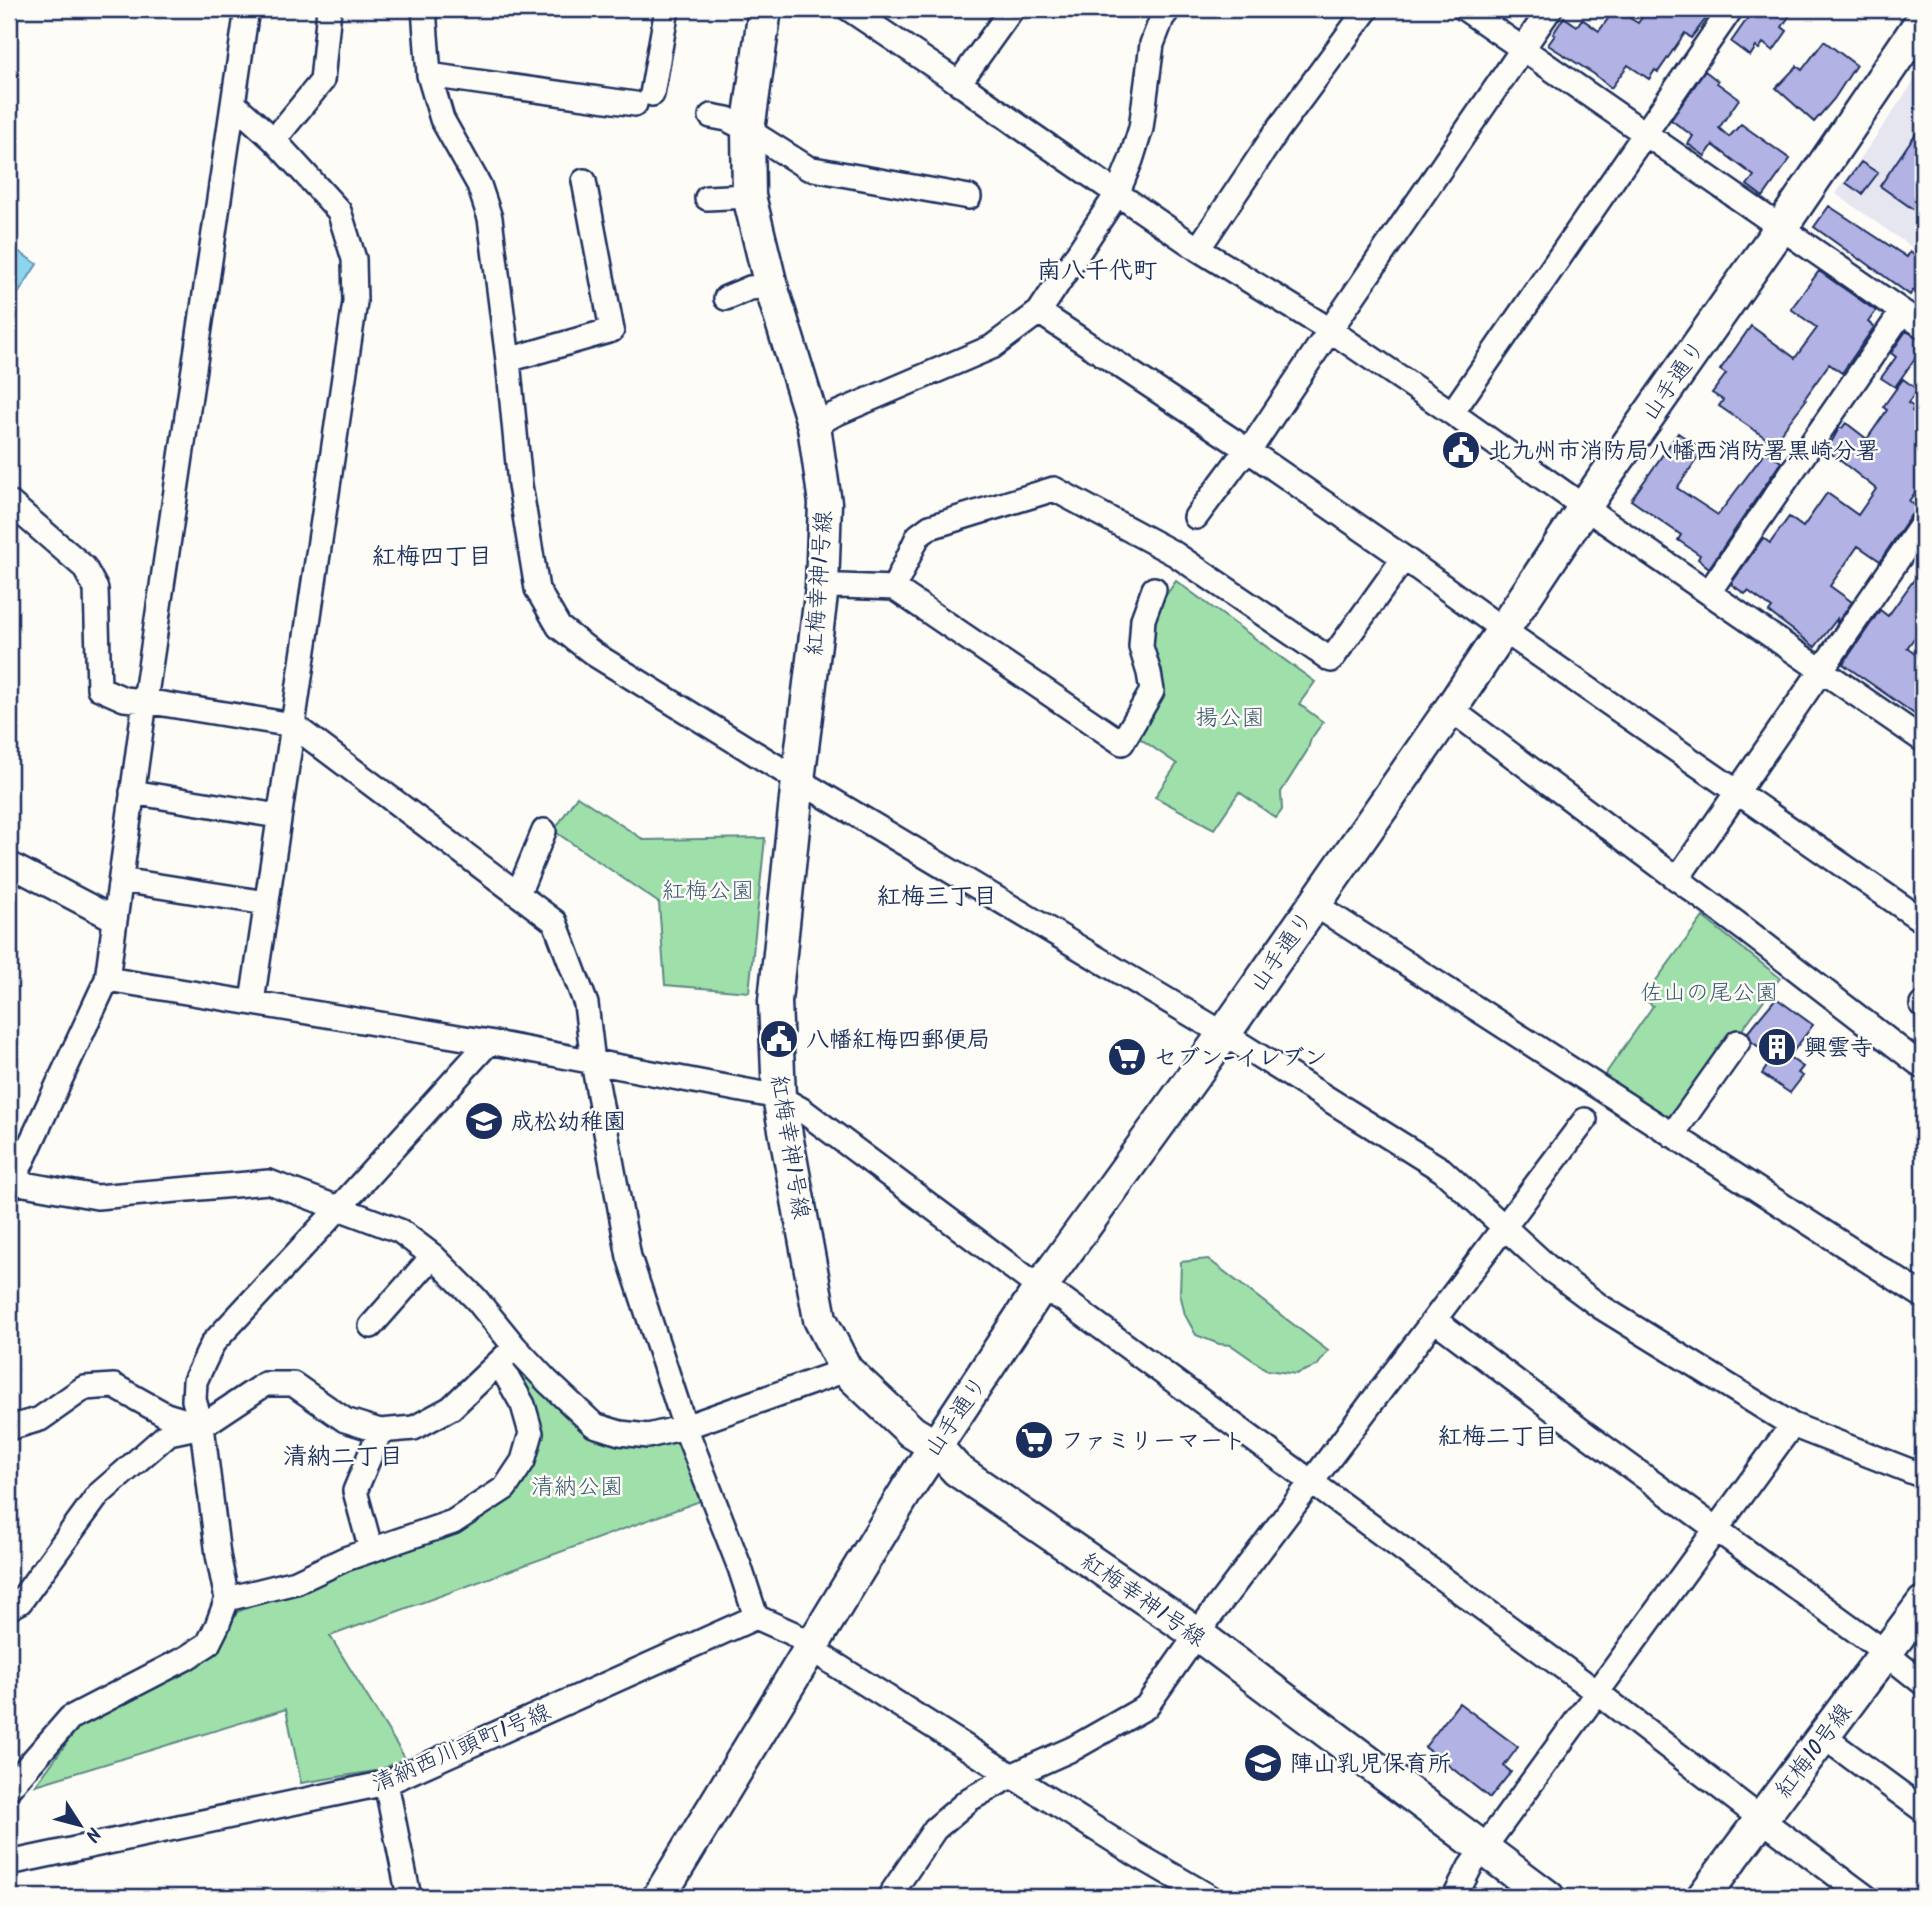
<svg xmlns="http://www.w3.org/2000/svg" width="1932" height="1906" font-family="Kalam,'Klee One',sans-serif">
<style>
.built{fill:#e6e6f1}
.green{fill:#9fe0aa;stroke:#5d8884;stroke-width:2}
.water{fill:#8dd5ef;stroke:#5f93b5;stroke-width:2}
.building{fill:#b2b2e4;stroke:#1b2f5e;stroke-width:2}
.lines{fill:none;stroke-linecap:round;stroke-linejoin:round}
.street-casing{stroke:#1b2f5e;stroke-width:28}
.secondary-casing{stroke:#1b2f5e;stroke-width:37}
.street{stroke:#fdfcf7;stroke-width:23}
.secondary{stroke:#fdfcf7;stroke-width:32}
.labels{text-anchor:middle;stroke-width:5;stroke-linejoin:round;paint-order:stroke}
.street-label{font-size:23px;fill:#1b2f5e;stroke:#fdfcf7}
.poi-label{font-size:23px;font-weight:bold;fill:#1b2f5e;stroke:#fdfcf7;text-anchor:start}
.park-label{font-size:23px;fill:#3c5b71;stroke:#fdfcf7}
.neighbourhood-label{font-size:24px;font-weight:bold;fill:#1b2f5e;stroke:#fdfcf7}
</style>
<rect width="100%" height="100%" fill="#fdfcf7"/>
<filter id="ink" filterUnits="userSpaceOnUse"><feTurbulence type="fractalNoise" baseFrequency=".0143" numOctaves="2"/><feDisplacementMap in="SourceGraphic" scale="14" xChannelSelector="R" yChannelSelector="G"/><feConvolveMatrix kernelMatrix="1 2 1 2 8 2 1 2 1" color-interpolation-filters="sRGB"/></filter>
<g filter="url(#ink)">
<path class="built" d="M 1923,68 L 1923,255 L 1836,194 Z"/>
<path class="green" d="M 1176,581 L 1315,682 L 1299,704 L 1323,722 L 1311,739 L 1307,751 L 1281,792 L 1282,810 L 1276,818 L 1239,792 L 1214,829 L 1155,797 L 1177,764 L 1135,735 L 1152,659 L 1153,614 Z
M 577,796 L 644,840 L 765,838 L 749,992 L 665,985 L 659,903 L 554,831 Z
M 1703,917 L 1780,978 L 1730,1046 L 1672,1121 L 1604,1076 L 1653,1006 L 1643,998 Z
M 1208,1259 L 1328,1351 L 1317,1366 L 1296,1374 L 1267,1370 L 1231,1345 L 1219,1344 L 1196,1335 L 1185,1315 L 1180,1293 L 1181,1262 Z
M 519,1362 L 551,1399 L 652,1445 L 675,1442 L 683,1447 L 703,1500 L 330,1636 L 405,1758 L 381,1770 L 301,1783 L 286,1709 L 36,1785 L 81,1723 L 218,1653 L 237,1612 L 326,1577 L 514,1490 L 532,1402 L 513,1365 Z"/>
<path class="water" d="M 9,245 L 37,264 L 9,308 Z"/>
<path class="building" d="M 1615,9 L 1638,23 L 1648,9 L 1698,9 L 1708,16 L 1691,38 L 1685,33 L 1658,72 L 1655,70 L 1649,79 L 1628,65 L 1611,88 L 1594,74 L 1548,45 L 1555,35 L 1553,34 L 1564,17 L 1577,26 L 1582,19 L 1599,31 Z
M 1754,9 L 1794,9 L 1782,27 L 1787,31 L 1773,51 L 1763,43 L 1759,49 L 1756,47 L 1750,56 L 1731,42 Z
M 1824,41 L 1856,65 L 1834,99 L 1814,122 L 1776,88 L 1797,66 L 1802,70 Z
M 1705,71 L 1718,81 L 1717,83 L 1739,99 L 1719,128 L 1729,137 L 1741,124 L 1790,159 L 1763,197 L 1747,185 L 1754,176 L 1713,145 L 1705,156 L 1688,144 L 1693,136 L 1671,120 Z
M 1923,123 L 1923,216 L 1880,186 Z
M 1861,162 L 1878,173 L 1862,194 L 1846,183 Z
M 1829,206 L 1907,257 L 1910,252 L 1923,261 L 1923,297 L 1913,290 L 1910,295 L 1861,259 L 1860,260 L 1814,227 Z
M 1819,271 L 1876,311 L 1868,322 L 1874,327 L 1842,373 L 1829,364 L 1805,398 L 1806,400 L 1773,443 L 1719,406 L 1723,400 L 1712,393 L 1726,374 L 1720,370 L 1751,326 L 1795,358 L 1817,328 L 1791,309 Z
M 1906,331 L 1922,340 L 1916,348 L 1920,351 L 1895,387 L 1881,378 L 1896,357 L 1891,353 Z
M 1903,379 L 1918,390 L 1908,403 L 1914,407 L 1912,411 L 1923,419 L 1923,481 L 1909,501 L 1920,509 L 1911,515 L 1880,561 L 1858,546 L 1830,586 L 1852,602 L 1837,623 L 1837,619 L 1815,647 L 1769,612 L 1772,608 L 1748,591 L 1745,594 L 1731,584 L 1763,538 L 1770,543 L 1789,517 L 1803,527 L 1827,493 L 1858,515 L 1876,489 L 1827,450 L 1839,428 L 1842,428 L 1846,423 L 1867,439 L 1887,410 L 1883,407 Z
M 1678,433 L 1703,450 L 1677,488 L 1718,515 L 1766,451 L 1781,462 L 1709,568 L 1698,559 L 1700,555 L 1678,540 L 1681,535 L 1631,500 Z
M 1923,567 L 1923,626 L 1907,648 L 1923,660 L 1923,720 L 1843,664 L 1880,610 L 1888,616 Z
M 1776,998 L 1813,1025 L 1789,1057 L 1803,1067 L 1798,1073 L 1803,1076 L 1790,1093 L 1762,1074 L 1773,1057 L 1752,1042 L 1748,1032 Z
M 1459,1703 L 1518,1747 L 1504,1766 L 1511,1772 L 1490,1798 L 1425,1747 Z"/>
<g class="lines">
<defs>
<path id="street" d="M 247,9 L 145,701 L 107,979 L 489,1042 L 779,1097 L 802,1110 L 1040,1288 L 1064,1300 L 1598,1693 L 1773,1828 L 1866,1897
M 424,9 L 429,75 L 442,119 L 479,185 L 490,218 L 508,360 L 520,485 L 537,589 L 559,627 L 594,654 L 798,780 L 1224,1034 L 1442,1170 L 1551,1270 L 1601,1307 L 1792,1425 L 1923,1476
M 849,9 L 959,83 L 1019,126 L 1198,249 L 1330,330 L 1452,413 L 1584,507 L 1923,740
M 1465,9 L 1923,326
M 429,75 L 635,104
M 959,83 L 1012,9
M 652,94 L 667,9
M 234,104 L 274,140 L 339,211 L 354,259 L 355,302 L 293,725 L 555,922 L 586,1004 L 593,1062 L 629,1257 L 685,1427 L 740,1568 L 756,1617
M 711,116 L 727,119 L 748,130 L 808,168 L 969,197
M 274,140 L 322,81 L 329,9
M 707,198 L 749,196
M 1198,249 L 1277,131 L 1367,9
M 726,298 L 750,288 L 771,286
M 1039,312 L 1249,451 L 1404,558 L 1502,629 L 1923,921
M 508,360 L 612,330 L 584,181
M 1452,413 L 1731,9
M 814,426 L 833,415 L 992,347 L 1039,312 L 1117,194 L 1131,160 L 1141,128 L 1152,44 L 1162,18 L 1169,9
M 9,502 L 84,567 L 96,589 L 99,688 L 124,699 L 145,701 L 293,725 L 252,1002
M 1196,517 L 1237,462 L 1249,451 L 1330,330 L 1550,9
M 822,587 L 841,586 L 894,588 L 1122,743 L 1152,691 L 1149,673 L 1141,647 L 1143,619 L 1154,589
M 894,588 L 918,536 L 930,527 L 1054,489 L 1175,554 L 1331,660 L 1404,558
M 1709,592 L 1902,312
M 1452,707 L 1465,720 L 1747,931 L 1923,1067
M 132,792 L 278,816
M 9,864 L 114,919
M 1677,879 L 1923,523
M 121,880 L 266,903
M 518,894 L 544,831
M 1314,904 L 1923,1296
M 1922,1005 L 1923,1004
M 1672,1135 L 1738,1042
M 13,1182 L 97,1197 L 269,1182 L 400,1231 L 433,1256 L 476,1299 L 515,1347 L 547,1381 L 594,1425 L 620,1433 L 648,1436 L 685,1427 L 846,1370
M 9,1190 L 107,979
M 1435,1320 L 1587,1435 L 1874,1644 L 1923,1683
M 371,1326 L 433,1256
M 9,1428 L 40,1419 L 84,1388 L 114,1386 L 166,1415 L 199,1425
M 371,1550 L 355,1491 L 380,1431
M 227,1599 L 296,1582 L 345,1559 L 453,1522 L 505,1488 L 523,1461 L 531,1433 L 523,1405 L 499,1363
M 9,1608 L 20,1602 L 98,1495 L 169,1433 L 202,1426 L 265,1384 L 293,1384 L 345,1420 L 380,1431 L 414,1428 L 451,1408 L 515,1347
M 1824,1737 L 1923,1810
M 386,1783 L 409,1897
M 9,1788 L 70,1718 L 186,1658 L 208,1644 L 217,1626 L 227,1599 L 218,1555 L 202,1426 L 194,1400 L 195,1381 L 213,1343 L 339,1208 L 489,1042
M 9,1863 L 386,1783 L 756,1617 L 792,1633 L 828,1660 L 1134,1853 L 1210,1897
M 889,1897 L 935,1829 L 970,1799 L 1011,1776 L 1074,1748 L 1146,1707 L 1208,1619 L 1585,1120
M 1455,1897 L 1470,1867 L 1792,1425"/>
<path id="secondary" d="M 765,9 L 748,130 L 749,196 L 771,286 L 814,426 L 825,503 L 822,587 L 798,780 L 775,1001 L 779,1097 L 820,1319 L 846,1370 L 912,1432 L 935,1446 L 957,1470 L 1197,1634 L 1548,1897
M 659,1897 L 908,1488 L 1040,1288 L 1224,1034 L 1452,707 L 1598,487 L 1789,216 L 1923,19
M 1703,1897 L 1923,1603"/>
</defs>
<use href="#street" class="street-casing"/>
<use href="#secondary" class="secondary-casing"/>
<use href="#street" class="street"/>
<use href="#secondary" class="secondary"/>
</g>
</g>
<defs>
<symbol id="civic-disc" viewBox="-11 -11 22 22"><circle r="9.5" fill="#1b2f5e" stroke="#fdfcf7"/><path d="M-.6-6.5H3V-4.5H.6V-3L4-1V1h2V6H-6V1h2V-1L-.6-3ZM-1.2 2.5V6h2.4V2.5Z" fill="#fff"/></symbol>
<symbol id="building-disc" viewBox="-11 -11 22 22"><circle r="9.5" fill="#1b2f5e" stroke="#fdfcf7"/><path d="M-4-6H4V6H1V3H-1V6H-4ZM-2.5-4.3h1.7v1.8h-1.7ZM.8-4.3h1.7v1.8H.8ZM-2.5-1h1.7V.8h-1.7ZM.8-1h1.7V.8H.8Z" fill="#fff"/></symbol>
<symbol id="supermarket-disc" viewBox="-11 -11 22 22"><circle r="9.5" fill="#1b2f5e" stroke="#fdfcf7"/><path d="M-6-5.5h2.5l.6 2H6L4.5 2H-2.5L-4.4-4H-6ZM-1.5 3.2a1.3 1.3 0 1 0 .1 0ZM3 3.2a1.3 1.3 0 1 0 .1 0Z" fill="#fff"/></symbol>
<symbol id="school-disc" viewBox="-11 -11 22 22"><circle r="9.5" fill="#1b2f5e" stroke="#fdfcf7"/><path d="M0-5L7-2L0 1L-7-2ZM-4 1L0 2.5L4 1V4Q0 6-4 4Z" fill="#fff"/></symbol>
</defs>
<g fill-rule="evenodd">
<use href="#civic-disc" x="1439" y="428" width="44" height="44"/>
<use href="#civic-disc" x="757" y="1017" width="44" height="44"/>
<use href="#building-disc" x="1755" y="1025" width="44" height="44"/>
<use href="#supermarket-disc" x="1105" y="1035" width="44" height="44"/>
<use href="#school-disc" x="462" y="1099" width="44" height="44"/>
<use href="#supermarket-disc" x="1012" y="1418" width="44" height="44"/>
<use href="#school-disc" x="1241" y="1741" width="44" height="44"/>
</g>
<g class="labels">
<g class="street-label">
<text transform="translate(1673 380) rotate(-55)" y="8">山手通り</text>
<text transform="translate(818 583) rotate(-86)" y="8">紅梅幸神1号線</text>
<text transform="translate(1281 951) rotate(-55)" y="8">山手通り</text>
<text transform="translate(791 1147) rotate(81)" y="8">紅梅幸神1号線</text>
<text transform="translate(955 1416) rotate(-56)" y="8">山手通り</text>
<text transform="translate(1144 1599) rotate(35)" y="8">紅梅幸神1号線</text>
<text transform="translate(461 1747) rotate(-23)" y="8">清納西川頭町1号線</text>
<text transform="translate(1813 1750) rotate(-53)" y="8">紅梅10号線</text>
</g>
<g class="poi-label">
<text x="1488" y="458">北九州市消防局八幡西消防署黒崎分署</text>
<text x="806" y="1047">八幡紅梅四郵便局</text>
<text x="1804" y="1055">興雲寺</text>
<text x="1154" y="1065">セブン-イレブン</text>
<text x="511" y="1129">成松幼稚園</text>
<text x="1061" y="1448">ファミリーマート</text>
<text x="1290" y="1771">陣山乳児保育所</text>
</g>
<g class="park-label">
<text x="1230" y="725">揚公園</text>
<text x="708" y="898">紅梅公園</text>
<text x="1709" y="1000">佐山の尾公園</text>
<text x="577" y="1494">清納公園</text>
</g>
<g class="neighbourhood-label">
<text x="1097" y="278">南八千代町</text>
<text x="432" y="564">紅梅四丁目</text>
<text x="937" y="904">紅梅三丁目</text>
<text x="1498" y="1444">紅梅二丁目</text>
<text x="343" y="1464">清納二丁目</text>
</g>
</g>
<rect width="1932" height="1906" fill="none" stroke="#fdfcf7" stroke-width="35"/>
<rect x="18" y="18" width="1897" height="1871" fill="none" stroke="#1b2f5e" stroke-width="2.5" filter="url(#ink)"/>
<g transform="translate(80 1825) rotate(126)" stroke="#fdfcf7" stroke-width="5" paint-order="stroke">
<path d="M0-5L12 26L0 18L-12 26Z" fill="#1b2f5e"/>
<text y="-10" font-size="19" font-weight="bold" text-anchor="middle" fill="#1b2f5e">N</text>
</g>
</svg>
